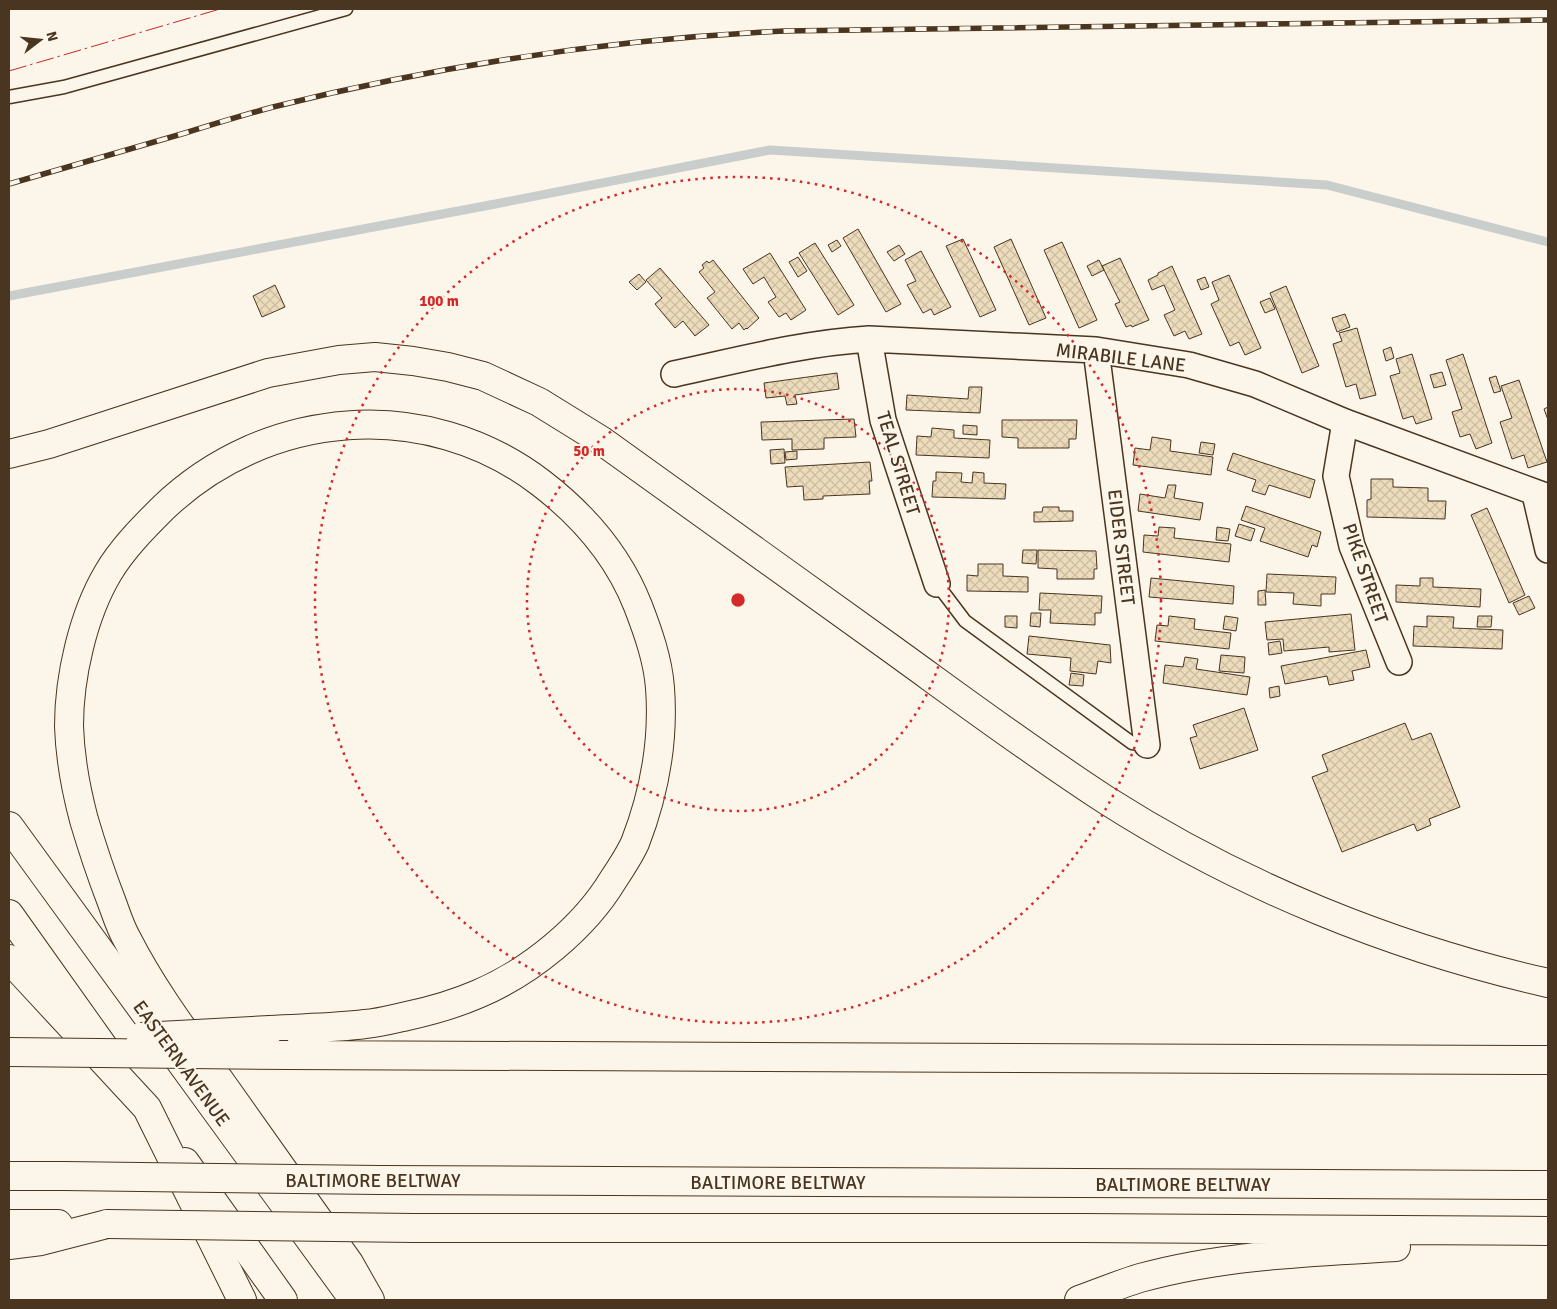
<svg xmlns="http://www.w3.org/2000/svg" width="1557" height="1309" font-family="Signika,sans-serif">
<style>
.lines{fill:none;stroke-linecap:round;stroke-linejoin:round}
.stream{stroke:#c9cecd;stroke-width:9}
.building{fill:url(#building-cross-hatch);stroke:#4a3520}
.lane-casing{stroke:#4a3520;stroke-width:15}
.street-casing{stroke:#4a3520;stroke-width:28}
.primary-casing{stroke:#4a3520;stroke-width:30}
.highway-casing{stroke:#4a3520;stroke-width:30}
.lane{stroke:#fbf6e9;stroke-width:12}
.street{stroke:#fbf6e9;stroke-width:25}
.primary{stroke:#fbf6e9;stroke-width:28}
.highway{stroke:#fbf6e9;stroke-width:28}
.rail-casing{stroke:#4a3520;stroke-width:5.5}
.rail{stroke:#fbf6e9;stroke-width:4;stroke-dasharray:11;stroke-linecap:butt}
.highway-bridge-casing{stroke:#4a3520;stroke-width:30;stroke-linecap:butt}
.highway-bridge{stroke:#fbf6e9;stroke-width:28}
.power{stroke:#c62828;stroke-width:1;stroke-dasharray:18 4 2.5 4;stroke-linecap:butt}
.ring{fill:none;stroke:#d62828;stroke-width:2.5;stroke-dasharray:2.5 5}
.labels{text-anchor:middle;stroke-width:4;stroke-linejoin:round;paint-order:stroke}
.street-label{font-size:19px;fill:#4a3520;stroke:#fbf6e9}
.centre{fill:#d62828;stroke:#fbf6e9;stroke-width:2.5}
.ring-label{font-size:15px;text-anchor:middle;font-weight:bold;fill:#d62828;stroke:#fbf6e9;stroke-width:4;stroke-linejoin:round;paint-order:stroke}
</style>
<defs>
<pattern id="building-cross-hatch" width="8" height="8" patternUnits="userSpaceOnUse" patternTransform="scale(1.25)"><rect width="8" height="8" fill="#ecdcbc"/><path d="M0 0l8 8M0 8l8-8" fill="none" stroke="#ccbda1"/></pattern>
</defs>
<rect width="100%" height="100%" fill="#fbf6e9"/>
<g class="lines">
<path class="stream" d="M 9,296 L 490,205 L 770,150 L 1327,185 L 1548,242"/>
</g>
<path class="building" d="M 858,229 L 901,304 L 886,312 L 843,238 Z
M 963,239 L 996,310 L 980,317 L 946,246 Z
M 1011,239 L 1046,318 L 1029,325 L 994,247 Z
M 837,240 L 841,246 L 832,252 L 828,245 Z
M 1062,242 L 1097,320 L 1079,328 L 1044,250 Z
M 815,243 L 854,305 L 838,315 L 799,253 Z
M 899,245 L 905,254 L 894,261 L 887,252 Z
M 921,251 L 951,307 L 934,315 L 931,309 L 923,313 L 907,285 L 916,281 L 905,260 Z
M 770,253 L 806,310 L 791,320 L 786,313 L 779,317 L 768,302 L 776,297 L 764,277 L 753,284 L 743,269 Z
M 798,257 L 807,271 L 798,277 L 789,262 Z
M 1120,258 L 1149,320 L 1132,327 L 1131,325 L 1126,327 L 1115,304 L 1120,302 L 1102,266 Z
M 713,260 L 759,318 L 747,329 L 746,328 L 744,330 L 739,323 L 732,329 L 707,298 L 715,292 L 699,272 L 704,268 L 702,265 L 707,261 L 709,263 Z
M 1099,260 L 1104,270 L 1092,276 L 1087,266 Z
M 1172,266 L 1202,334 L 1189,339 L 1185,331 L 1174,336 L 1164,315 L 1175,310 L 1164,285 L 1152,290 L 1148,280 L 1158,275 L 1158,273 Z
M 660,268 L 709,325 L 695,336 L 683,321 L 675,328 L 655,304 L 662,298 L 646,280 Z
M 639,274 L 646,282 L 637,290 L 629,282 Z
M 1229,275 L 1261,348 L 1245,355 L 1239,342 L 1230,346 L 1211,304 L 1219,300 L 1212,282 Z
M 1205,277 L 1209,287 L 1201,290 L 1197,280 Z
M 275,285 L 285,307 L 262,317 L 253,296 Z
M 1286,286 L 1319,366 L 1302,373 L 1270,293 Z
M 1270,298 L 1275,309 L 1265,313 L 1260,302 Z
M 1345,314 L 1350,327 L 1337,332 L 1332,318 Z
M 1357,328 L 1376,395 L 1360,399 L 1356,384 L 1346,387 L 1333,344 L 1342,341 L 1339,333 Z
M 1391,347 L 1394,358 L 1386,361 L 1383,350 Z
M 1412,354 L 1432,419 L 1416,424 L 1413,416 L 1403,419 L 1390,376 L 1400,373 L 1396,359 Z
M 1463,354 L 1492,443 L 1476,449 L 1470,434 L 1460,437 L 1452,412 L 1462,409 L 1446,360 Z
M 1442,372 L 1446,385 L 1434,388 L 1430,375 Z
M 837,373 L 839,389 L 795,395 L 797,404 L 787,405 L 785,396 L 766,398 L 764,383 Z
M 1496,376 L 1501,391 L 1494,393 L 1489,378 Z
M 1519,380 L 1547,462 L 1528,468 L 1524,455 L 1512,459 L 1500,422 L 1512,418 L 1501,386 Z
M 969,387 L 982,387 L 980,413 L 906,410 L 907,395 L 968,399 Z
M 1548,407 L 1548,420 L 1544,409 Z
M 854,419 L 856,437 L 824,438 L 824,449 L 792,450 L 792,439 L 762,440 L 761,422 Z
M 1002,420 L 1077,420 L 1076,439 L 1069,439 L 1069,448 L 1018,448 L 1018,438 L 1002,437 Z
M 963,425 L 977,426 L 977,435 L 963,434 Z
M 932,428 L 954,430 L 954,438 L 990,440 L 989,458 L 916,455 L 917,436 L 931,437 Z
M 1152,437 L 1171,440 L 1170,451 L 1213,457 L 1211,475 L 1133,465 L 1135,448 L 1150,450 Z
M 1201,442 L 1215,444 L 1213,455 L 1199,453 Z
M 784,449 L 785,463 L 771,464 L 770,450 Z
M 797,451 L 797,459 L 786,460 L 785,452 Z
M 1233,453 L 1315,480 L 1310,498 L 1269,485 L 1265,495 L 1252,491 L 1256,480 L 1227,470 Z
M 870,462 L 872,481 L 869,481 L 870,494 L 823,496 L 823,499 L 804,500 L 803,486 L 787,487 L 785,467 Z
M 936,472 L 962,473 L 961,482 L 972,483 L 973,472 L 984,473 L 984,483 L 1006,484 L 1005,499 L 932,497 L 933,481 L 936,481 Z
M 1371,479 L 1393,479 L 1393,487 L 1428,488 L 1428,501 L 1446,501 L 1445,519 L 1367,517 L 1367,500 L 1371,499 Z
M 1168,485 L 1176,485 L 1174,498 L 1203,503 L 1200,520 L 1138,511 L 1140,494 L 1165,498 Z
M 1246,506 L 1321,532 L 1317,547 L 1312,545 L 1308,557 L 1260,541 L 1265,528 L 1241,520 Z
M 1043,507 L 1059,507 L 1059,511 L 1073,511 L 1073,521 L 1034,522 L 1034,512 L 1042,512 Z
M 1487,508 L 1525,595 L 1509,603 L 1471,515 Z
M 1239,524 L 1255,529 L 1251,541 L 1235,536 Z
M 1159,527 L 1175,528 L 1174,538 L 1231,544 L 1229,562 L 1143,552 L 1144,535 L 1158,536 Z
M 1217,527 L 1230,529 L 1228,541 L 1216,540 Z
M 1023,550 L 1037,550 L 1036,564 L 1022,563 Z
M 1038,550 L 1096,551 L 1097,569 L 1094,569 L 1094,579 L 1057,579 L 1057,569 L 1038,568 Z
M 978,564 L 1003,564 L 1003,576 L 1028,577 L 1028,592 L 967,591 L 967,575 L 978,576 Z
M 1267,574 L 1336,577 L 1335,594 L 1321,594 L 1321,606 L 1293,604 L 1294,593 L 1266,592 Z
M 1151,578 L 1234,586 L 1233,604 L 1149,597 Z
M 1420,578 L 1433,578 L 1433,587 L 1481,589 L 1480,607 L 1396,602 L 1396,585 L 1420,586 Z
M 1265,590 L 1266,605 L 1258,605 L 1258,591 Z
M 1040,593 L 1102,596 L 1101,613 L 1095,613 L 1095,625 L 1050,623 L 1051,610 L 1039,610 Z
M 1529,596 L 1535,608 L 1519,615 L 1513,603 Z
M 1031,613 L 1041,613 L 1040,627 L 1030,626 Z
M 1351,614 L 1355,650 L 1329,652 L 1329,647 L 1284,651 L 1283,639 L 1267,640 L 1265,622 Z
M 1005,616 L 1017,616 L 1017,628 L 1005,627 Z
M 1169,616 L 1195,619 L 1194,629 L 1231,633 L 1229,649 L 1155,641 L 1157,625 L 1168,626 Z
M 1225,616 L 1238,618 L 1236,631 L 1223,629 Z
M 1427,616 L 1454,617 L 1453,628 L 1503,630 L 1502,649 L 1413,646 L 1414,626 L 1427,627 Z
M 1478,616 L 1492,616 L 1491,627 L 1477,627 Z
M 1029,636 L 1110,645 L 1111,663 L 1098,661 L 1096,674 L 1070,671 L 1071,658 L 1027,654 Z
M 1280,641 L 1282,653 L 1269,655 L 1268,643 Z
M 1366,650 L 1370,667 L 1352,671 L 1354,680 L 1329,685 L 1327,676 L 1285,684 L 1281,666 Z
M 1221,655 L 1245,657 L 1244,673 L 1219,671 Z
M 1185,657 L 1198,659 L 1196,669 L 1250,677 L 1247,695 L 1163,683 L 1165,665 L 1183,667 Z
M 1071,673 L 1084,675 L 1083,686 L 1069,685 Z
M 1279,686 L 1280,696 L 1270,698 L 1269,688 Z
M 1244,708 L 1258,750 L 1200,769 L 1190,738 L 1197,736 L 1193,725 Z
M 1405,723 L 1412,740 L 1431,733 L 1460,807 L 1429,819 L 1431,825 L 1417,831 L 1414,824 L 1342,852 L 1312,777 L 1328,771 L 1322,755 Z"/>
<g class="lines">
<defs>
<path id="lane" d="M 9,97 L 64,87 L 346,9
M 937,584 L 965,621 L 1132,743 L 1147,745"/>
<path id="street" d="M 869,339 L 883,420 L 937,584
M 1096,350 L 1147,745
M 674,374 C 739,360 803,343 869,339 L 1096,350 L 1189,365 L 1255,384 L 1345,422 L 1548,497
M 1345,422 L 1336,476 L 1352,546 L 1399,662
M 1535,494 L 1548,550"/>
<path id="primary" d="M 9,826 L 354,1300
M 9,914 L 105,1049
M 185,1162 L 283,1300"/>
<path id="highway" d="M 9,454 L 49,444 L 268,373 L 339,360 L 375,357 L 413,361 L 448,367 L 483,376 L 539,402 L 602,441 C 698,510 794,579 889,647 C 961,699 1032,752 1106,800 C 1241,886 1393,948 1548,983
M 9,959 L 147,1108 L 242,1300
M 270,1030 C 301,1028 334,1028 365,1024 C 379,1023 393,1019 407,1016 C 430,1011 455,1004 478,994 C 530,972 584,928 613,880 C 621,868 629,856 635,843 C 654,794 664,741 660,688 C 658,660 648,632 638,606 C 618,555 584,516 541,483 C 426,395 266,409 163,508 C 143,528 122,549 108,573 C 83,615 69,677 69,726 C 70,757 76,790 84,820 C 92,847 101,874 111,900 C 116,913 120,927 127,939 C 153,990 187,1035 220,1081 C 263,1142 306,1202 349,1263 L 370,1300
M 288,1055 L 1548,1060
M 9,1176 L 64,1176
M 379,1180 L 1548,1185
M 9,1224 L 58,1224
M 414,1228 L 1082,1228 L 1548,1231
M 9,1245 L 41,1241 L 107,1224
M 1079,1300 C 1099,1293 1120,1284 1140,1278 C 1223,1255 1311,1252 1396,1247"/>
</defs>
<use href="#lane" class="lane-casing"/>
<use href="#street" class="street-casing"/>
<use href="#primary" class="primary-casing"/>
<use href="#highway" class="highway-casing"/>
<use href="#lane" class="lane"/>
<use href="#street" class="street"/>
<use href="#primary" class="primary"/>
<use href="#highway" class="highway"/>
<defs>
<path id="rail" d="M 9,184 C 67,167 126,150 185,133 C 214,124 243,115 273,107 C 441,65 612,39 785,31 L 1548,20"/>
</defs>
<use href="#rail" class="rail-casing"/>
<use href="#rail" class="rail"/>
<defs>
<path id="highway-bridge" d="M 141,1037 L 270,1030
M 9,1052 L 288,1055
M 64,1176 L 379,1180
M 107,1224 L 414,1228"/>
</defs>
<use href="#highway-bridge" class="highway-bridge-casing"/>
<use href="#highway-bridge" class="highway-bridge"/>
<path class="power" d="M 9,71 L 220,9"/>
</g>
<g class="ring">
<circle cx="738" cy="600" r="211"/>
<circle cx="738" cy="600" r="423"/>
</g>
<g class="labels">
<g class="street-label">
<text transform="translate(1121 357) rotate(7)" y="7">MIRABILE LANE</text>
<text transform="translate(899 463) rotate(73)" y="7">TEAL STREET</text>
<text transform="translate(1122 547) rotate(83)" y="7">EIDER STREET</text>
<text transform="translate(1366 573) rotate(71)" y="7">PIKE STREET</text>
<text transform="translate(182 1063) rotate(54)" y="7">EASTERN AVENUE</text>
<text x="373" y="1187">BALTIMORE BELTWAY</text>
<text x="778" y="1189">BALTIMORE BELTWAY</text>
<text x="1183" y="1191">BALTIMORE BELTWAY</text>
</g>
</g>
<circle cx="738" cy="600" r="8" class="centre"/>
<g class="ring-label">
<text x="439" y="306">100 m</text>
<text x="589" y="456">50 m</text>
</g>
<rect width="1557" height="1309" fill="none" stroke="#4a3520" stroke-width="20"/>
<g transform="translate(40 40) rotate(74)" stroke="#fbf6e9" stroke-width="4" paint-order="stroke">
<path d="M0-4L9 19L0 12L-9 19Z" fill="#4a3520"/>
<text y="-8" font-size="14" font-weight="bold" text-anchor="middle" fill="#4a3520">N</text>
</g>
</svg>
